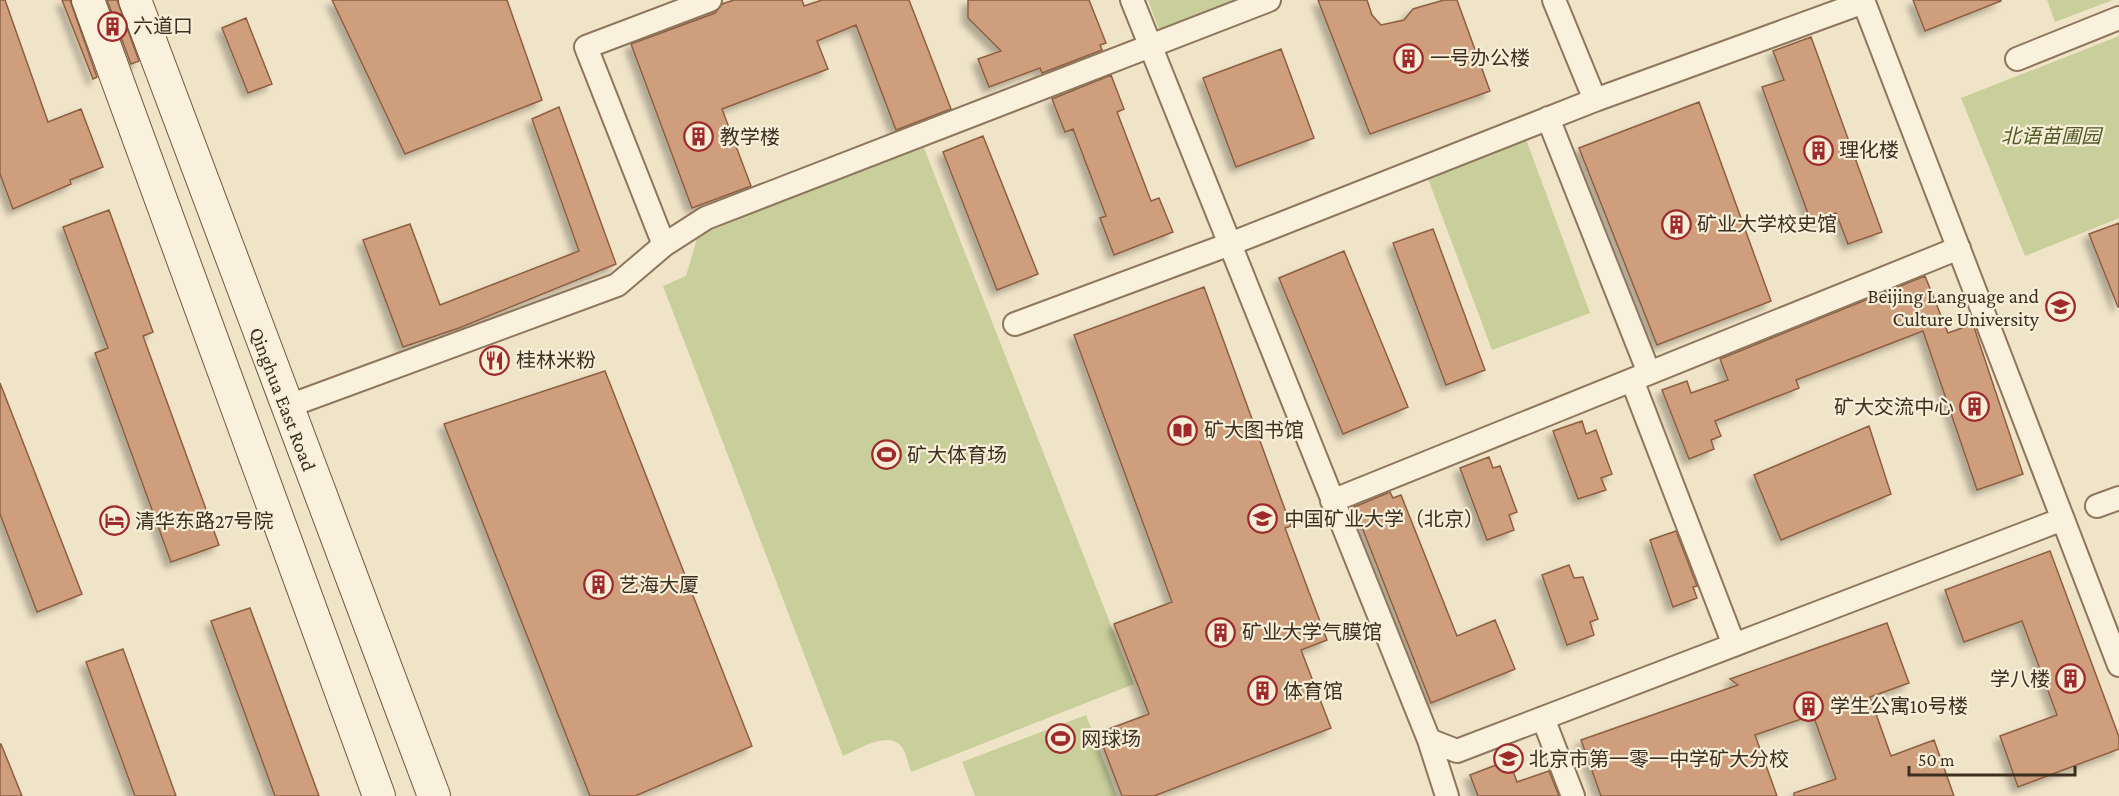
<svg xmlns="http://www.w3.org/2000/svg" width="2119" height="796" font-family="'Crimson Pro','Noto Sans SC',serif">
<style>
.green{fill:#c9cf9b}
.building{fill:#cf9f7d;stroke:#8d5f41;stroke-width:1.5;filter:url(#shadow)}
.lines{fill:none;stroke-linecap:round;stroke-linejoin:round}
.minor-casing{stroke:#8d765c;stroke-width:26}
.secondary-casing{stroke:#6f573f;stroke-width:34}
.minor{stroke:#faf1dc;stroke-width:22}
.secondary{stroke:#faf1dc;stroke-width:32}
.labels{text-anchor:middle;stroke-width:4.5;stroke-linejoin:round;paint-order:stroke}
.poi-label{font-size:20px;fill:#3d2e20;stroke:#f7eed8;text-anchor:start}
.park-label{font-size:20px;font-style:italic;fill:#4d5a26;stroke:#f7eed8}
.street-label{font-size:20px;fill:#3d2e20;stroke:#f7eed8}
</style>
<defs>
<filter id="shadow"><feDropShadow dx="-5.5" dy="5.5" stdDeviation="3" flood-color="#0004"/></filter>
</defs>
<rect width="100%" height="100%" fill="#f0e4c8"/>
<path class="green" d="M 1148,0 L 1236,0 L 1159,30 Z
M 2047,0 L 2113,0 L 2055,22 Z
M 2119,36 L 2119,218 L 2025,256 L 1961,98 Z
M 1526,139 L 1590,313 L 1492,350 L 1427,176 Z
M 924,148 L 1134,684 L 911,772 C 908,764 906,751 900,745 C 887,731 857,750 843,756 L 663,286 L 686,276 L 699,232 Z
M 1086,715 L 1117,796 L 975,796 L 962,762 Z"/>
<path class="building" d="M 0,0 L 5,0 L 48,122 L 81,109 L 103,167 L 70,180 L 71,184 L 13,209 L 0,174 Z
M 62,0 L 70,0 L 97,77 L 93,79 Z
M 107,0 L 117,0 L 139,61 L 131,64 Z
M 332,0 L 507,0 L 542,100 L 405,154 Z
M 734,0 L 802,0 L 804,6 L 822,0 L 909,0 L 951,109 L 896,130 L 856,25 L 817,41 L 828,69 L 722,109 L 751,186 L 692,208 L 631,44 L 715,13 L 722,4 Z
M 968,0 L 1089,0 L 1106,43 L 1100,45 L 1102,50 L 1042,73 L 1040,68 L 989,87 L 978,59 L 1001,51 L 968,18 Z
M 1318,0 L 1367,0 L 1372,15 L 1381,25 L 1404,20 L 1413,9 L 1444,0 L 1457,0 L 1490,91 L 1370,134 Z
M 1913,0 L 2001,0 L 2001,1 L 1925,31 Z
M 246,18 L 272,84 L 248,93 L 222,28 Z
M 1811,37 L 1882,232 L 1848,244 L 1836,213 L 1811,222 L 1762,87 L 1784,80 L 1773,51 Z
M 1281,49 L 1314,138 L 1236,167 L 1203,78 Z
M 1111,75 L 1124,109 L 1117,112 L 1151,201 L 1159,198 L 1173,232 L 1114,255 L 1100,218 L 1106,216 L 1073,129 L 1065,132 L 1052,99 Z
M 1699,102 L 1771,301 L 1657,345 L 1579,148 Z
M 559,107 L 616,264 L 459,328 L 403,347 L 363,240 L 410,224 L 440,305 L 579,251 L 532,119 Z
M 983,136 L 1038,274 L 997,290 L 943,152 Z
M 109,210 L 153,332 L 143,336 L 219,545 L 171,562 L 95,353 L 108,348 L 63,227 Z
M 2119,223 L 2119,307 L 2118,307 L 2089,234 Z
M 1433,229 L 1485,370 L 1446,385 L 1393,243 Z
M 1344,251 L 1408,407 L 1343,434 L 1279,278 Z
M 1925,276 L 1948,333 L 1973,324 L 2023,474 L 1977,490 L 1923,331 L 1796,380 L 1799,388 L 1715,421 L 1721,436 L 1711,440 L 1714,449 L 1689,459 L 1662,390 L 1687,381 L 1691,393 L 1728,380 L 1720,359 Z
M 1204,287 L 1291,526 L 1285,528 L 1327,640 L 1301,650 L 1331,728 L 1154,796 L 1122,796 L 1098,733 L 1149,714 L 1114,624 L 1172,602 L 1074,335 Z
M 605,371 L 752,746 L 635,796 L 590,796 L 444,424 Z
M 0,383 L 82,594 L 37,612 L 0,514 Z
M 1582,421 L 1586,434 L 1596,430 L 1612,474 L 1601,478 L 1606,490 L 1578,499 L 1553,431 Z
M 1869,426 L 1891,494 L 1781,540 L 1754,475 Z
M 1489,457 L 1493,468 L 1500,466 L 1517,512 L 1509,515 L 1514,530 L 1487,540 L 1460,468 Z
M 1390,492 L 1393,498 L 1401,495 L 1457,636 L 1495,620 L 1515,669 L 1431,703 L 1354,507 Z
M 1676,531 L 1697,586 L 1693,587 L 1697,598 L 1673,607 L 1650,540 Z
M 2050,551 L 2119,737 L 2119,749 L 2018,787 L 2000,736 L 2057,715 L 2022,621 L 1964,642 L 1945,590 Z
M 1569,565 L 1574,578 L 1583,577 L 1598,619 L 1590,622 L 1594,635 L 1567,645 L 1542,575 Z
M 250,608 L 319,796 L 275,796 L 211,621 Z
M 1887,623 L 1909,683 L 1870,697 L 1891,756 L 1934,740 L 1954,796 L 1794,796 L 1794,793 L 1836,779 L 1813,715 L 1755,735 L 1777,796 L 1601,796 L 1581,740 L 1738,685 L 1730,679 Z
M 123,649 L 176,796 L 135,796 L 86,662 Z
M 0,744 L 1,744 L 22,796 L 0,796 Z
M 1509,760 L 1517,782 L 1549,771 L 1559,796 L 1478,796 L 1470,775 Z"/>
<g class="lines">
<defs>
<path id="minor" d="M 1132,0 L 1429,740 L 1457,751 L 2063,519
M 1554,0 L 1595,100
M 1863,0 L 2119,665
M 2017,59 L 2119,18
M 1548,118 L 1649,373
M 664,245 L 586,47 L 710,0
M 1015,324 L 1230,244 L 1595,100 L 1864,2
M 1632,380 L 1734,645
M 286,407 L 617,285 L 664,245 L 706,218 L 1269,0
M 1332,501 L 1959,248
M 2097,506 L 2119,498
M 1543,718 L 1573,796
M 1429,740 L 1447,796"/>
<path id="secondary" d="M 88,0 L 379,796
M 135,0 L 434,796"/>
</defs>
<use href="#minor" class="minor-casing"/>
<use href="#secondary" class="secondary-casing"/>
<use href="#minor" class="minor"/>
<use href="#secondary" class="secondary"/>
</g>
<defs>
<symbol id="building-ring" viewBox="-11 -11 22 22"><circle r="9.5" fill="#f7eed8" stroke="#9e2a2b" stroke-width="1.5"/><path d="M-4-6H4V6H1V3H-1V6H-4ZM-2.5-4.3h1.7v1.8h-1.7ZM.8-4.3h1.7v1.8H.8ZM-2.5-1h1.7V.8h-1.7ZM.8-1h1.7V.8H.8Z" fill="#9e2a2b"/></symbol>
<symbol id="university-ring" viewBox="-11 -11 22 22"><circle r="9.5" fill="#f7eed8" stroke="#9e2a2b" stroke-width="1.5"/><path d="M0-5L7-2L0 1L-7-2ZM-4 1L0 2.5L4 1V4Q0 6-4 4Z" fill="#9e2a2b"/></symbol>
<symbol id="restaurant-ring" viewBox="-11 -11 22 22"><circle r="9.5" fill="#f7eed8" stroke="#9e2a2b" stroke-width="1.5"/><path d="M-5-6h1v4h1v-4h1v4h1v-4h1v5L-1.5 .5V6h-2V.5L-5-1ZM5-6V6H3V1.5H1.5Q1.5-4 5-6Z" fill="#9e2a2b"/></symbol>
<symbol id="library-ring" viewBox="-11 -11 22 22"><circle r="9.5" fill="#f7eed8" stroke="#9e2a2b" stroke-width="1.5"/><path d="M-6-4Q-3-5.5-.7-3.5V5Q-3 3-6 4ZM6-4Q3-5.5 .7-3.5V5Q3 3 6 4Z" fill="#9e2a2b"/></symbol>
<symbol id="stadium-ring" viewBox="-11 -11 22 22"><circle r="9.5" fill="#f7eed8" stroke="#9e2a2b" stroke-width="1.5"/><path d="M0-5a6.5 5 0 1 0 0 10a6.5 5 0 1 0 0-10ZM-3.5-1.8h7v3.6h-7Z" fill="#9e2a2b"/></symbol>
<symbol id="hotel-ring" viewBox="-11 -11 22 22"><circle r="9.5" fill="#f7eed8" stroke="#9e2a2b" stroke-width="1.5"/><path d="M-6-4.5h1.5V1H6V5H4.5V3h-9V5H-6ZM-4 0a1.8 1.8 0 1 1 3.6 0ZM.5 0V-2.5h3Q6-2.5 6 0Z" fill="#9e2a2b"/></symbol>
<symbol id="school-ring" viewBox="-11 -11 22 22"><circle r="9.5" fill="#f7eed8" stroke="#9e2a2b" stroke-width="1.5"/><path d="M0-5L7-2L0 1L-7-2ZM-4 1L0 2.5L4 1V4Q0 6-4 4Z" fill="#9e2a2b"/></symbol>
</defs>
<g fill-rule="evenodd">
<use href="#building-ring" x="96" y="10" width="33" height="33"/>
<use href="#building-ring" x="1392" y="42" width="33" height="33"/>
<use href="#building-ring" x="682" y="120" width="33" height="33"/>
<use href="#building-ring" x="1802" y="134" width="33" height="33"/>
<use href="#building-ring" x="1660" y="208" width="33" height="33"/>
<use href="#university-ring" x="2044" y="290" width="33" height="33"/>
<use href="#restaurant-ring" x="478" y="344" width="33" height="33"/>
<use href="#building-ring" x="1958" y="390" width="33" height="33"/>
<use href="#library-ring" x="1166" y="414" width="33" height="33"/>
<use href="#stadium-ring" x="870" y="438" width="33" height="33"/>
<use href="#university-ring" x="1246" y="502" width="33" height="33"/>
<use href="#hotel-ring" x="98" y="504" width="33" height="33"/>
<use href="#building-ring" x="582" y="568" width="33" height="33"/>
<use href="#building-ring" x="1204" y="616" width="33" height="33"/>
<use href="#building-ring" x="2054" y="662" width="33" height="33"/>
<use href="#building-ring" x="1246" y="674" width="33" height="33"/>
<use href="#building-ring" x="1792" y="690" width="33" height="33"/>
<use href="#stadium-ring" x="1044" y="722" width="33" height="33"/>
<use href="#school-ring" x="1492" y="742" width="33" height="33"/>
</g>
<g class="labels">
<g class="poi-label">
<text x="133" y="33">六道口</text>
<text x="1430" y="65">一号办公楼</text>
<text x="720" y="144">教学楼</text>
<text x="1839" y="157">理化楼</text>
<text x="1697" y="231">矿业大学校史馆</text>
<text x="2039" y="303" text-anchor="end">Beijing Language and<tspan x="2039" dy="23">Culture University</tspan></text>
<text x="516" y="367">桂林米粉</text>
<text x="1954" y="414" text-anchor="end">矿大交流中心</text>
<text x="1204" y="437">矿大图书馆</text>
<text x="907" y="462">矿大体育场</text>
<text x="1284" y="526">中国矿业大学（北京）</text>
<text x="135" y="528">清华东路27号院</text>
<text x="619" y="592">艺海大厦</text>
<text x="1242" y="639">矿业大学气膜馆</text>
<text x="2050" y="686" text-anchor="end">学八楼</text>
<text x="1283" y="698">体育馆</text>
<text x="1830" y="713">学生公寓10号楼</text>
<text x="1081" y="746">网球场</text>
<text x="1529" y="766">北京市第一零一中学矿大分校</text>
</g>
<g class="park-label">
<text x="2051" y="143">北语苗圃园</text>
</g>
<g class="street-label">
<text transform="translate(283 399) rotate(69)" y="7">Qinghua East Road</text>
</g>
</g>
<path d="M1909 766v9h166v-9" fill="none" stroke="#3d2e20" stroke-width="3"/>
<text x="1918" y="766" font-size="18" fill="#3d2e20" stroke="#f7eed8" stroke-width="4.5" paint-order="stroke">50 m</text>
</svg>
